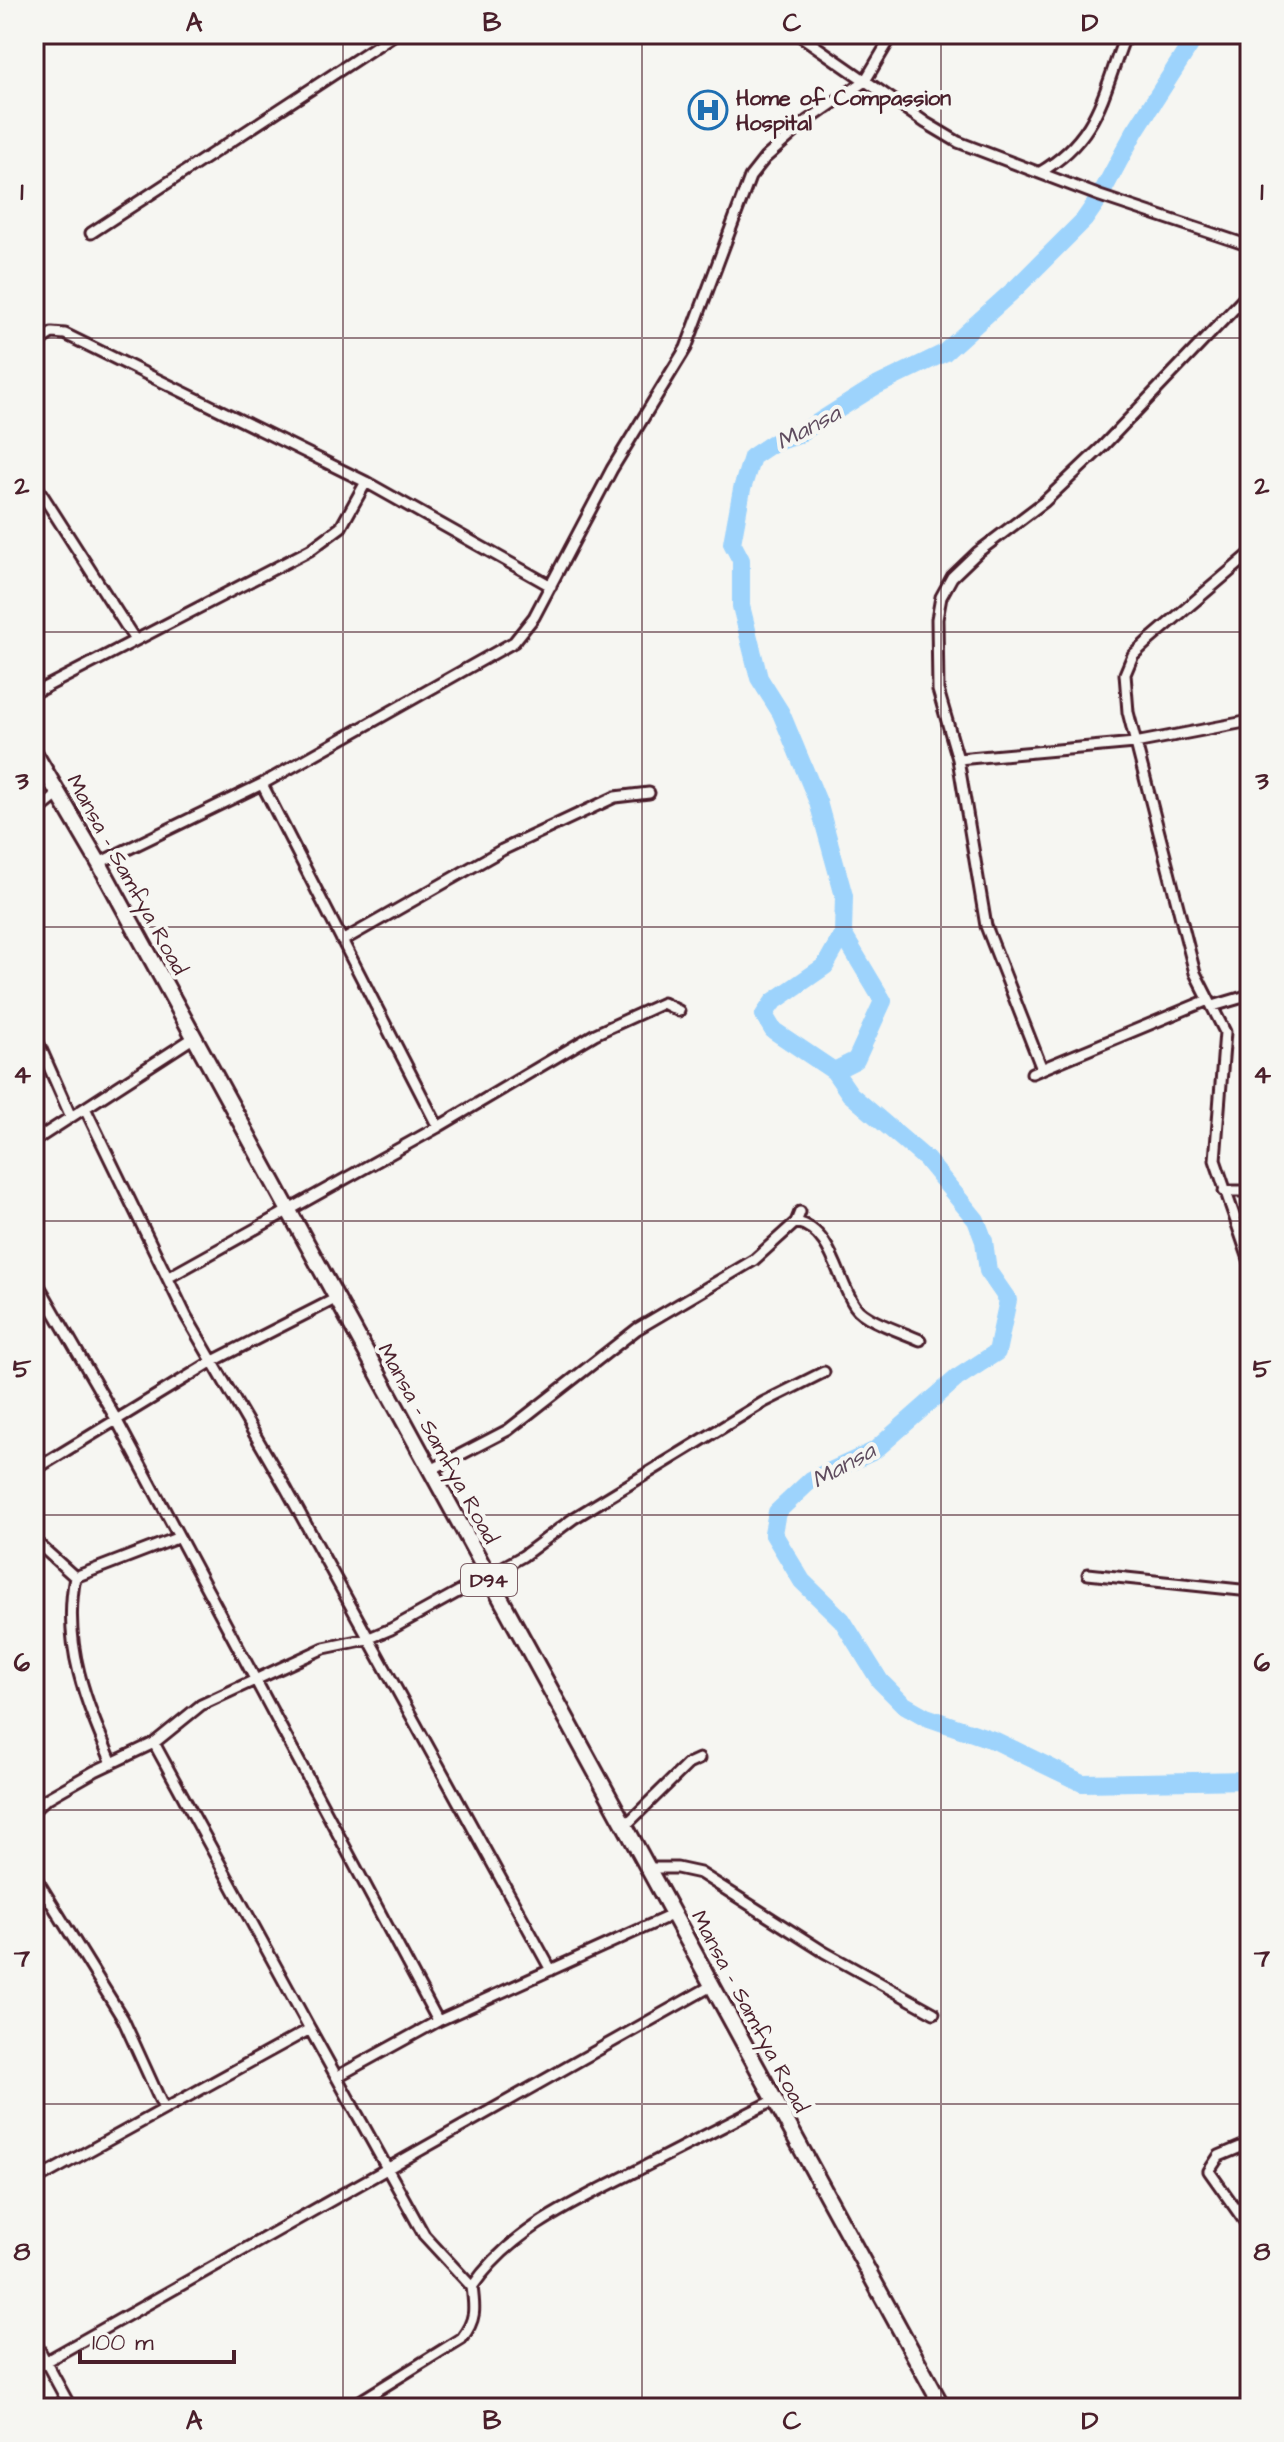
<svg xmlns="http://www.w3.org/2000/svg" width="1284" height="2442" font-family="'Architects Daughter',sans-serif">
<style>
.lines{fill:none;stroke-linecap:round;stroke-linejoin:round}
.river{stroke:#9dd3fc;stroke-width:18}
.minor-casing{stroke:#4a1f2b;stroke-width:15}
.primary-casing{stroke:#4a1f2b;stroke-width:20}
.minor{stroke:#f6f6f2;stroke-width:9}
.primary{stroke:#f6f6f2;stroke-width:14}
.grid{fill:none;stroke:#4a1f2b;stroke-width:2;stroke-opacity:0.55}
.labels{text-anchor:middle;stroke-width:8;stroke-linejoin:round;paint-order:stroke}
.shield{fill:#f6f6f2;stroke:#7e6067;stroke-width:2}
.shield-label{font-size:20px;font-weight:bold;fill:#4a1f2b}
.poi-label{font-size:22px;font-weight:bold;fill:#4a1f2b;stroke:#f6f6f2;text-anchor:start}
.street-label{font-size:22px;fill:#4a1f2b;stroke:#f6f6f2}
.water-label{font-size:24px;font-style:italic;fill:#5f4c5f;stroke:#f6f6f2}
.neatline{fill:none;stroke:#4a1f2b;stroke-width:3}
.grid-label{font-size:26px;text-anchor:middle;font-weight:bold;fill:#4a1f2b}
</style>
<rect width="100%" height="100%" fill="#f6f6f2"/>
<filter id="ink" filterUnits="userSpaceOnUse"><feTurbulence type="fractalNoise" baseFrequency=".0125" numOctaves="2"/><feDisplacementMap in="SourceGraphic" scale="16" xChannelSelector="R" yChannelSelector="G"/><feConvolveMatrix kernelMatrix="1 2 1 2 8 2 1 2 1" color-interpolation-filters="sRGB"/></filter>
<g filter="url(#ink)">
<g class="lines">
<path class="river" d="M 1197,34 L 1135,131 L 1098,200 L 1084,220 L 1016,288 L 944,353 L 874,387 L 796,436 L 773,443 L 752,457 L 742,489 L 732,543 L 741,560 L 741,606 L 759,678 L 781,713 L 818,802 L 844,896 L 843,934 L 825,966 L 773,1002 L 764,1015 L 773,1030 L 834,1071 L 850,1094 L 926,1159 L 976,1220 L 984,1241 L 988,1271 L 1008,1300 L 997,1352 L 957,1378 L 874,1451 L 811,1480 L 777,1512 L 773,1533 L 802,1581 L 842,1620 L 880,1681 L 903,1704 L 926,1717 L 996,1741 L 1082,1783 L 1250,1780
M 834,1071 L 856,1060 L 883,1001 L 843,934"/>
<defs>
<path id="minor" d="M 798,34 L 926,123 L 958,142 L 1100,196 L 1250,246
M 1039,173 C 1100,137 1102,94 1126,34
M 91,233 L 395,34
M 34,344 L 52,333 L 65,334 L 366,482 L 551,586
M 34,482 L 135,640
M 1250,554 L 1148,641 L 1133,655 L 1125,674 L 1128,712 L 1195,973 L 1225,1032 L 1215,1160 L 1250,1262
M 34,693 L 310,550 L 341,527 L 366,482
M 958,759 L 1135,743 L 1250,721
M 262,784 L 438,1127
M 34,814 L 59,794
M 99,863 L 262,784 L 514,642 L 534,617 L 612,469 L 686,348 L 750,177 L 765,158 L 807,121 L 865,81 L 893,34
M 342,941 L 502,850 L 615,797 L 649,793
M 1213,1006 L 1250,995
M 34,1033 L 71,1117
M 1042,1069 L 986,926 L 958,759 L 938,690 L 937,619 L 941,597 L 952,577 L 978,552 L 1044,502 L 1102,447 L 1250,292
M 1032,1073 L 1208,1000
M 85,1108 L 186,1316 L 287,1490 L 551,1970
M 34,1141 L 193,1038
M 1224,1191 L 1250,1191
M 796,1222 C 833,1230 837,1281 855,1306 C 865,1321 903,1332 920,1340
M 34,1277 L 116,1419 L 438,2021
M 169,1277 L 438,1127 L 595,1034 L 663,1003 L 679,1011
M 34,1305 L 45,1298
M 34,1470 L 213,1361 L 335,1299
M 429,1471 L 508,1430 L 637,1329 L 754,1260 L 796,1222 L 800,1212
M 34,1540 L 75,1577
M 1088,1574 L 1250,1591
M 75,1577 C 62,1645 86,1702 112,1763
M 75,1577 L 177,1538
M 154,1743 L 310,2029
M 34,1810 L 46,1799 L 95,1771 L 154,1743 L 201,1705 L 324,1648 L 367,1639 L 391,1629 L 523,1556 L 574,1518 L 764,1402 L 824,1372
M 625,1826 L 688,1764 L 699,1759
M 649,1868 L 677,1868 L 700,1873 L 824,1952 L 934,2013
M 34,1875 L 123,2019 L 164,2109
M 338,2076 L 438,2021 L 674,1914
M 1250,2143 L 1219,2156 L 1209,2171 L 1250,2229
M 34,2181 L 310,2029 L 424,2235 L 472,2287 C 512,2229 575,2202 636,2171 C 681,2148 727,2124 773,2101
M 34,2340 L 71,2408
M 34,2368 L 713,1985
M 349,2408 L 462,2338 C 476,2320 475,2309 472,2287"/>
<path id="primary" d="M 34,752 L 99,863 L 943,2408"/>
</defs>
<use href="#minor" class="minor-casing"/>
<use href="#primary" class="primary-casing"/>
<use href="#minor" class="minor"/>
<use href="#primary" class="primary"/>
</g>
</g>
<path class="grid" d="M 343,34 L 343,2408M 642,34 L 642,2408M 941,34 L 941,2408M 34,338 L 1250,338M 34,632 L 1250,632M 34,927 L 1250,927M 34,1221 L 1250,1221M 34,1515 L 1250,1515M 34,1810 L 1250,1810M 34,2104 L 1250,2104"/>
<defs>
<symbol id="hospital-ring" viewBox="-11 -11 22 22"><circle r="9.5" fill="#f6f6f2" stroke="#1f6fb2" stroke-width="1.5"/><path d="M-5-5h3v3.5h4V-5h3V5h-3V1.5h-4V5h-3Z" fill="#1f6fb2"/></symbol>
</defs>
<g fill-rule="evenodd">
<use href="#hospital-ring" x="686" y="88" width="44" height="44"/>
</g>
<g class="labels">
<rect class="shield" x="461" y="1564" width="56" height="32" rx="6"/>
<g class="shield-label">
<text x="489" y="1587">D94</text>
</g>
<g class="poi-label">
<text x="736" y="105">Home of Compassion<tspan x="736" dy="25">Hospital</tspan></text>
</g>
<g class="street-label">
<text transform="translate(128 874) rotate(61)" y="8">Mansa - Samfya Road</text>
<text transform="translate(439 1443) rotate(61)" y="8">Mansa - Samfya Road</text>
<text transform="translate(751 2011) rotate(62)" y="8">Mansa - Samfya Road</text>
</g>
<g class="water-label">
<text transform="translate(808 427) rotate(-28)" y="8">Mansa</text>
<text transform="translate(843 1465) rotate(-29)" y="8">Mansa</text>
</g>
</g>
<rect width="1284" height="2442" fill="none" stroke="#f6f6f2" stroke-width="88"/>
<path d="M80 2350v12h154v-12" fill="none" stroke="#4a1f2b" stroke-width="4"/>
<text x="92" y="2350" font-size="24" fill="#4a1f2b" stroke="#f6f6f2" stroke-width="6" paint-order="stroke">100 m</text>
<rect x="44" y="44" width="1196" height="2354" class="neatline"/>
<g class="grid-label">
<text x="194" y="31">A</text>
<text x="492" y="31">B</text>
<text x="792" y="31">C</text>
<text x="1090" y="31">D</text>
<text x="22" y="200">1</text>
<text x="1262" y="200">1</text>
<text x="22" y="494">2</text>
<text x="1262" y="494">2</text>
<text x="22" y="789">3</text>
<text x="1262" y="789">3</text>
<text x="22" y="1083">4</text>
<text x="1262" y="1083">4</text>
<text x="22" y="1377">5</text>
<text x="1262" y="1377">5</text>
<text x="22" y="1671">6</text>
<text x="1262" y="1671">6</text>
<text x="22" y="1966">7</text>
<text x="1262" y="1966">7</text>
<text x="22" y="2260">8</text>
<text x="1262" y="2260">8</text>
<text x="194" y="2429">A</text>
<text x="492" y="2429">B</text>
<text x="792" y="2429">C</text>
<text x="1090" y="2429">D</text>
</g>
</svg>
